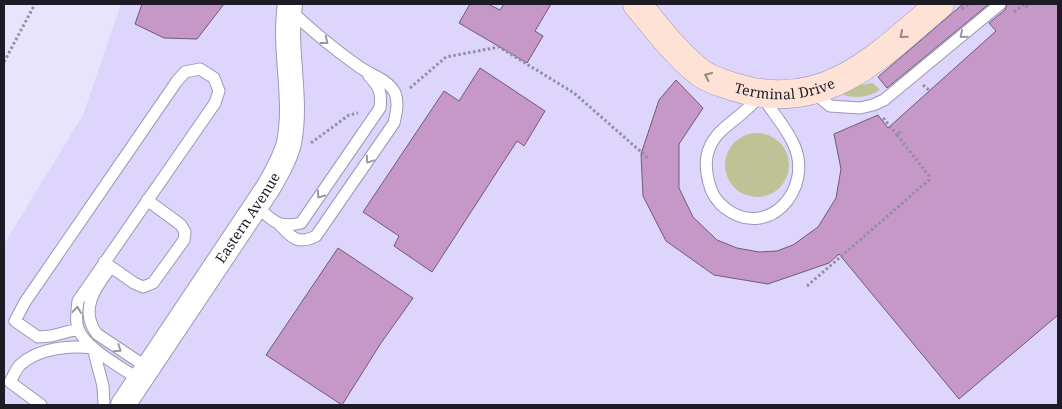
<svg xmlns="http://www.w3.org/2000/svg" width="1062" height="409" font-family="'Noto Serif',serif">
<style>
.built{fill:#ddd5fb}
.green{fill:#bec295}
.building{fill:#c598c8;stroke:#705b71}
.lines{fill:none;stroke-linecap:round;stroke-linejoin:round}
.lane-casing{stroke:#9d97b4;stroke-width:13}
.street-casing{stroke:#9d97b4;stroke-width:26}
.secondary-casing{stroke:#9d97b4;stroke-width:29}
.path{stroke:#938fa2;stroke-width:3;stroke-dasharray:2.5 2.5;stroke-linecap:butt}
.lane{stroke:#fff;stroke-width:11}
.street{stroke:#fff;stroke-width:24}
.secondary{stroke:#fee2d5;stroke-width:28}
.oneway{stroke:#998886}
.oneway2{stroke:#99989d}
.labels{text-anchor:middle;stroke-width:4.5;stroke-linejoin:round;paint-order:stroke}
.street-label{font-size:14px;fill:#1d1b26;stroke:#e9e4fd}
</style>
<rect width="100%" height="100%" fill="#e9e4fd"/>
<path class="built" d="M 121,4 L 1058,4 L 1058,405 L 4,405 L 4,244 L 83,115 Z"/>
<path class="green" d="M 873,83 L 880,90 C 869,97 856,99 844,95 L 843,91 L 860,85 Z
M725 165a32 32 0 1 1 64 0a32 32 0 1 1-64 0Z"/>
<path class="building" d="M 142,4 L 224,4 L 197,39 L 164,38 L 135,24 Z
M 470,4 L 488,4 L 500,10 L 504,4 L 551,4 L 535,31 L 543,36 L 527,63 L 459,23 Z
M 963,4 L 989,4 L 887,88 L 878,77 Z
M 1007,4 L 1058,4 L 1058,315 L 959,399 L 839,254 L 829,263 L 768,284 L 714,275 L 666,241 L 643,196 L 641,154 L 659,100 L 676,80 L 703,108 L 679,144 L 679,188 L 693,217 L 717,240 L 737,248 L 759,252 L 777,251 L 793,245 L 818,227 L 836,198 L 841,169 L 834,134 L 878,115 L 888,128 L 996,31 L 989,23 L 1005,10 Z
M 480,68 L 545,111 L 524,146 L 517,141 L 432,272 L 394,246 L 399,236 L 363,212 L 444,91 L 459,101 Z
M 338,248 L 413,298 L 381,343 L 342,405 L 266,355 Z"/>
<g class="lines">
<defs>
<path id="lane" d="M 813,92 L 830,106 L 860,108 L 873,105 L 884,100 L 1000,4
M 761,94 C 771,111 786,127 794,145 C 814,190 767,241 725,208 C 717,202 711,192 709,183 C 706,172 705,159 709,149 C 716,130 735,121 748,108 C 753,104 757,99 761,94 Z
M 256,206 C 273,220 277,229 301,223 L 380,108 C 382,93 379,86 369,76
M 280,225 C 292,238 298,245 316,236 L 394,123 C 396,114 399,103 395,93 C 388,79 370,75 358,66 C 334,49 311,30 290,10
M 104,262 L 134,283 L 143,287 L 153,283 L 184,240 L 185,232 L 181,225 L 147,200
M 111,267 C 95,288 79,310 97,334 L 148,368
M 78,329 L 51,336 L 38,337 L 15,321 L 25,302 L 177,81 L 185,72 L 200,69 L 214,78 L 219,91 L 215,103 L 78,301 C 77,310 75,320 78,328 C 84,348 123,368 140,380
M 41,405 L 10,382 C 13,377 16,369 20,365 C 38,348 70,345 93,348 L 103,386 L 104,405"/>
<g id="street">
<path id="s1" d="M 123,405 L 268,188 C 276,174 285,159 289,143 C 298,97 283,50 290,4"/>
</g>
<g id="secondary">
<path id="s2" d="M 637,4 C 657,28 677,55 702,74 C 711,80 733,87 745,90 C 829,111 882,53 940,4"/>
</g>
</defs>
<use href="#lane" class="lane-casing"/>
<use href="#street" class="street-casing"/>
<use href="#secondary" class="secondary-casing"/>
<path class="path" d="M 962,9 L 969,4
M 1014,12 L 1024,4 L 1028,8
M 4,62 L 35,4
M 923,85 L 930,91
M 410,88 L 446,57 L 499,47 L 574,93 L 648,158
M 885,118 L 884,119 L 897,135
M 311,143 L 349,115 L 358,113
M 807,286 L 929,180 L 929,176 L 897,135 L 901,131"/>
<use href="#lane" class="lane"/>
<use href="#street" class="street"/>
<use href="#secondary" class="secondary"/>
</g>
<defs><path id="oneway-chevron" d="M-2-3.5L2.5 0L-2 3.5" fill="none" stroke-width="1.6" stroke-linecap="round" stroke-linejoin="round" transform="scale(1.25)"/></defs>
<g class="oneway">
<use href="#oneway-chevron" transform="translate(903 35) rotate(140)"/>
<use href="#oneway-chevron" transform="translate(708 76) rotate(-155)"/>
</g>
<g class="oneway2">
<use href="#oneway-chevron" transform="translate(963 35) rotate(140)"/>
<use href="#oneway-chevron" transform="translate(325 41) rotate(38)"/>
<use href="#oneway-chevron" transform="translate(369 160) rotate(124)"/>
<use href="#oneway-chevron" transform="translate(320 195) rotate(125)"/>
<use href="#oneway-chevron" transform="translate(77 310) rotate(-84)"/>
<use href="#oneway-chevron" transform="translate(118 349) rotate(34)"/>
</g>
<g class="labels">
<g class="street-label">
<text dy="5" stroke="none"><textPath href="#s2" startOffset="182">Terminal Drive</textPath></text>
<text dy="5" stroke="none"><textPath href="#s1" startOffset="225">Eastern Avenue</textPath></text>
</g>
</g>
<rect width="1062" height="409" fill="none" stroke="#1d1b26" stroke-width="10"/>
</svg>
